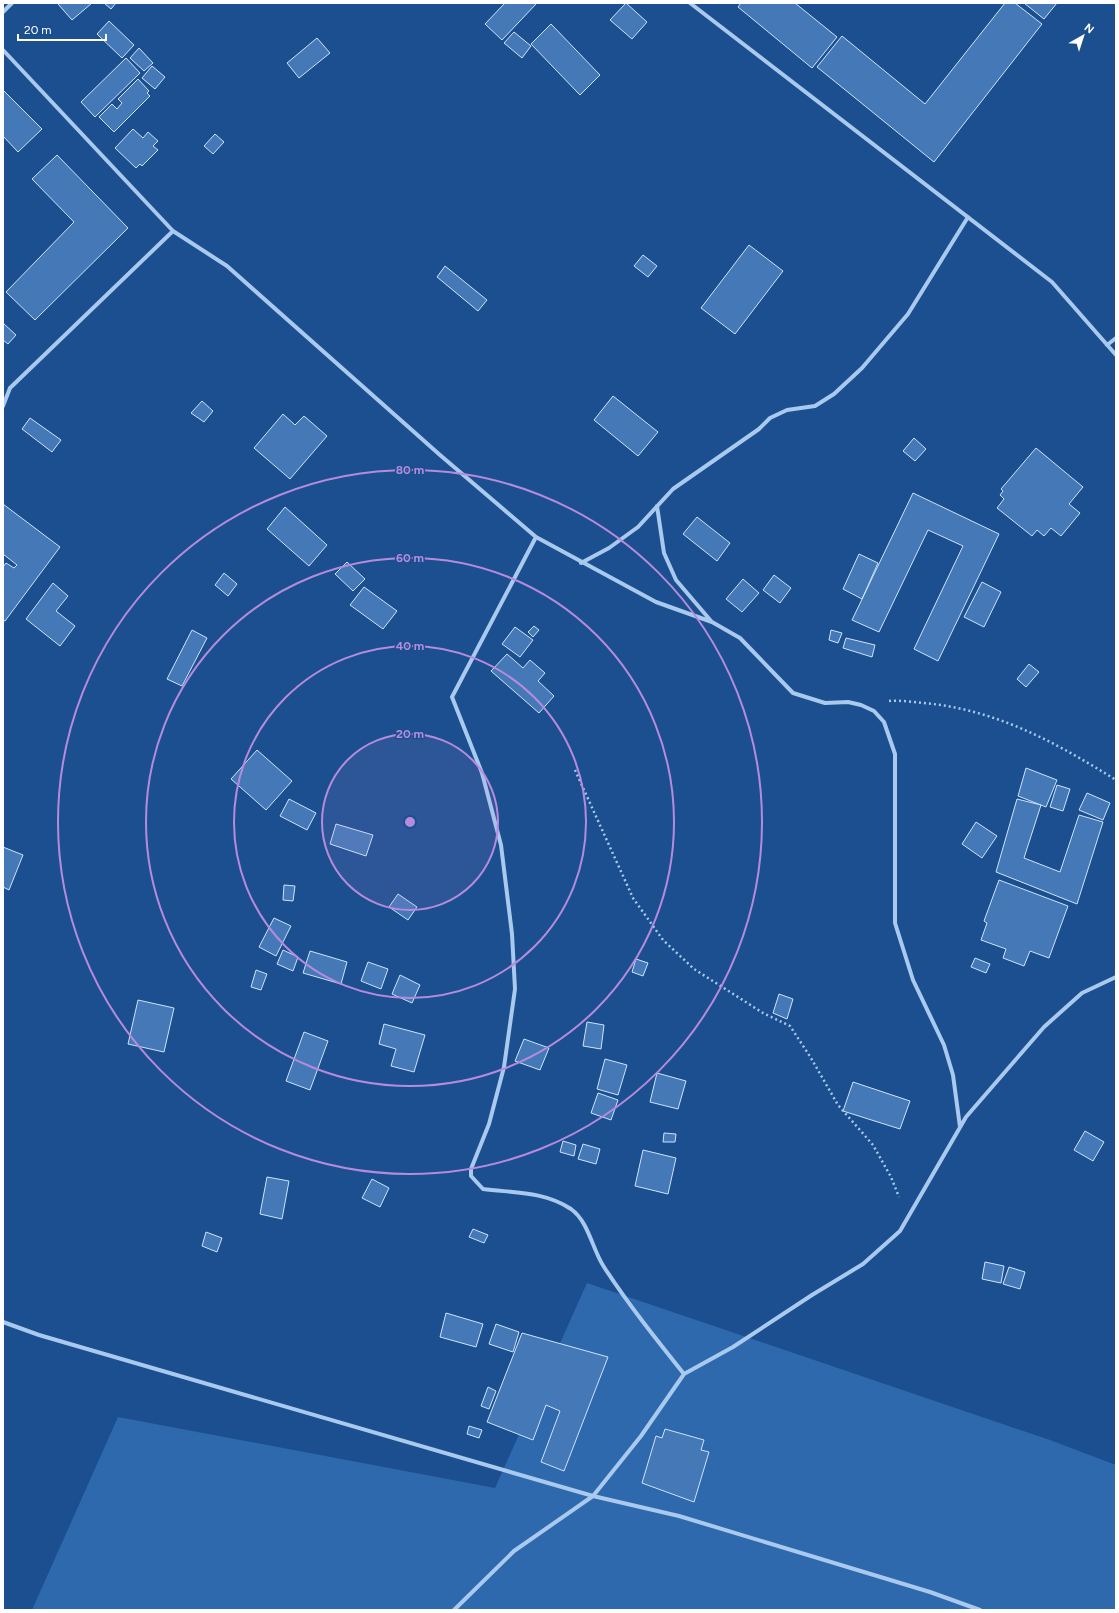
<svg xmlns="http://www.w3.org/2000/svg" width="1119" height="1613" font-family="Figtree,sans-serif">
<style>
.green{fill:#2e69ad}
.building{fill:#4478b7;stroke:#cfe3fa}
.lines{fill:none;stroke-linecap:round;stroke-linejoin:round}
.path{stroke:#a9c9ee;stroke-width:2.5;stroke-dasharray:2 3;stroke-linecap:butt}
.minor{stroke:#a9c9ee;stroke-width:4}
.ring{fill:none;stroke:#b68bdc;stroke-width:2}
.centre{fill:#b68bdc;stroke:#1b4f8f;stroke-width:2}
.ring-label{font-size:12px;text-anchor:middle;font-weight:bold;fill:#b68bdc;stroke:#1b4f8f;stroke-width:3;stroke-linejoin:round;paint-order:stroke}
</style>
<rect width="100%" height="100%" fill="#1b4f8f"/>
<path class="green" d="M 587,1283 L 1050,1440 L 1116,1465 L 1116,1610 L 32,1610 L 118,1417 L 495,1488 Z"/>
<path class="building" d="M 60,3 L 92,3 L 72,20 L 58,4 Z
M 104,3 L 116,3 L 111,9 Z
M 505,3 L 537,3 L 502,40 L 485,24 Z
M 626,3 L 647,22 L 632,39 L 610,20 Z
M 741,3 L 795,3 L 837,37 L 812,68 L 738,7 Z
M 1005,3 L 1015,3 L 1042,24 L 934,162 L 817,67 L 842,36 L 925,104 Z
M 1024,3 L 1057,3 L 1044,19 Z
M 109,21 L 134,45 L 122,58 L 97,34 Z
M 551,24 L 600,75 L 580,95 L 531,44 Z
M 514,32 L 531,46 L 522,58 L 504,43 Z
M 317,38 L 330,53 L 299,78 L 287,63 Z
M 139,48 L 153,63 L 144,71 L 130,58 Z
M 126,58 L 140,73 L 95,117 L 81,102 Z
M 152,66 L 165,77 L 155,89 L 142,78 Z
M 138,79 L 149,91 L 147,93 L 150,96 L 114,132 L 99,117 L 112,104 L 117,109 L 122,103 L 118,99 Z
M 3,90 L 42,129 L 18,152 L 3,136 Z
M 133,129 L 143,138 L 148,132 L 158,141 L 153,146 L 158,150 L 142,166 L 140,164 L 136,168 L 115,148 Z
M 215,134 L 224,142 L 213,154 L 204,146 Z
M 57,155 L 128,228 L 35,320 L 6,292 L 74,222 L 32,179 Z
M 749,245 L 783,271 L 735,334 L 701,308 Z
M 643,255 L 657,266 L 648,277 L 634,266 Z
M 445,266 L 487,300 L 478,311 L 437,277 Z
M 3,323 L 16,335 L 8,344 L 3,340 Z
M 613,396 L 658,432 L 638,456 L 594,420 Z
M 202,401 L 213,411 L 204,422 L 191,413 Z
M 283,414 L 295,425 L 304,416 L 327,436 L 290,479 L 254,448 Z
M 30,418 L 61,440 L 52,452 L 22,429 Z
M 914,438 L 926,449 L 915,461 L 903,451 Z
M 1036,448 L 1083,487 L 1069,504 L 1080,513 L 1061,536 L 1051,528 L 1044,536 L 1037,530 L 1032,536 L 997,508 L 1004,499 L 1000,495 L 1003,491 L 1001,489 Z
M 913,493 L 999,534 L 938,661 L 914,649 L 963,546 L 928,530 L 879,632 L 852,620 Z
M 3,504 L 60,547 L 5,621 L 3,620 L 3,567 L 6,563 L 14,568 L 17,565 L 3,554 Z
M 285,507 L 327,545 L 309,566 L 267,529 Z
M 697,517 L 730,543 L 717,561 L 683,534 Z
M 859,554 L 878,563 L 862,599 L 843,589 Z
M 347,562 L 365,579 L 353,591 L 335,574 Z
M 224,573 L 237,584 L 228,596 L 215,585 Z
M 774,575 L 791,588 L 780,603 L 763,590 Z
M 743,579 L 759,593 L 742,612 L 726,599 Z
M 982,582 L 1001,592 L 984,627 L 964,617 Z
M 53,583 L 68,596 L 56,611 L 75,626 L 60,646 L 26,619 Z
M 364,587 L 397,611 L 383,629 L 350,605 Z
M 534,626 L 539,630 L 533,637 L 528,632 Z
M 515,627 L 533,640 L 520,657 L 502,644 Z
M 192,630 L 207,638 L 182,686 L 167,679 Z
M 831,630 L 842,633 L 838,643 L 829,640 Z
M 846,638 L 875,645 L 872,657 L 843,648 Z
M 507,654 L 523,668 L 530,660 L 545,673 L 538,681 L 554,696 L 539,713 L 491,671 Z
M 1029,664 L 1039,672 L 1026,687 L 1017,679 Z
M 257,750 L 292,781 L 266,810 L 231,779 Z
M 1026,768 L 1057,780 L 1046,807 L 1018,796 Z
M 1057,785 L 1070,789 L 1063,811 L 1050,807 Z
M 1087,793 L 1110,803 L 1103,820 L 1079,810 Z
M 289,799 L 316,813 L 307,830 L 280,816 Z
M 1017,799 L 1041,805 L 1024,858 L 1060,872 L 1079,815 L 1103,822 L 1077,904 L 996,872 Z
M 976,822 L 997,836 L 982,858 L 962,844 Z
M 336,824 L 373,835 L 366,856 L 330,844 Z
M 3,847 L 23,855 L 9,890 L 3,887 Z
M 999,880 L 1068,906 L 1049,958 L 1030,951 L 1024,966 L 1003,958 L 1006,949 L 981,940 L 987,923 L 984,921 Z
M 284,885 L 295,886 L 293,901 L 283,900 Z
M 398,894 L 417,907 L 408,920 L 389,907 Z
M 274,918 L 291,926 L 276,956 L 259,947 Z
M 283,950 L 298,957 L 293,971 L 277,964 Z
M 310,951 L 347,962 L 341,984 L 303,973 Z
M 975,958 L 990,964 L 986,973 L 971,967 Z
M 636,959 L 648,963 L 643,976 L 632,972 Z
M 368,962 L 388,969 L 381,989 L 361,981 Z
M 256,970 L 267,974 L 261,990 L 251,987 Z
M 400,975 L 420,985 L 412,1003 L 392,994 Z
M 779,994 L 793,999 L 787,1019 L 773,1013 Z
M 138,1000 L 174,1008 L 164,1052 L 128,1044 Z
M 587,1022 L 604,1025 L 601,1049 L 583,1046 Z
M 384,1024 L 425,1035 L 414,1072 L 391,1066 L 396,1049 L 379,1044 Z
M 304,1032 L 328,1041 L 310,1090 L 286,1081 Z
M 524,1039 L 549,1048 L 540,1070 L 515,1061 Z
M 605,1059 L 627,1065 L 618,1095 L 597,1089 Z
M 657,1073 L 686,1081 L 678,1109 L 650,1102 Z
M 853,1082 L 910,1101 L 900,1129 L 843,1111 Z
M 598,1093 L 618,1100 L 611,1120 L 591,1113 Z
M 1085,1131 L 1104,1142 L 1093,1161 L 1074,1150 Z
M 664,1133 L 676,1134 L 675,1142 L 663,1142 Z
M 563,1141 L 576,1145 L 574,1156 L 560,1152 Z
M 583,1144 L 600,1149 L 596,1164 L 578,1159 Z
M 643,1150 L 676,1158 L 668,1194 L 635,1186 Z
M 267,1177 L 289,1181 L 282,1219 L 260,1214 Z
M 372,1179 L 389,1188 L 380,1207 L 362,1198 Z
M 473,1229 L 488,1235 L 484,1243 L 469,1237 Z
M 206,1232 L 222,1238 L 217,1252 L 202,1246 Z
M 985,1262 L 1004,1266 L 1001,1283 L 982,1279 Z
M 1009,1267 L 1025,1272 L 1020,1289 L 1003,1284 Z
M 446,1313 L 483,1324 L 476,1347 L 440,1337 Z
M 496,1324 L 519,1332 L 513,1352 L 489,1344 Z
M 522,1333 L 608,1357 L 564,1471 L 541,1462 L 560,1411 L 546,1405 L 533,1440 L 487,1422 Z
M 488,1387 L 496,1391 L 489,1409 L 481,1406 Z
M 469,1426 L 482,1430 L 479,1438 L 467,1434 Z
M 665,1429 L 704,1440 L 701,1450 L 709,1452 L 694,1502 L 642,1483 L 656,1436 L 662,1438 Z"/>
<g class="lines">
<path class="path" d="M 889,701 C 900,700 912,702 923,703 C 995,709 1055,742 1116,780
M 575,770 L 633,898 L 663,940 L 694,969 L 763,1013 L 790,1026 L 811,1058 L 838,1105 L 873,1145 L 891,1177 L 899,1197"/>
<path class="minor" d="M 690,3 L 1052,282 L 1116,355
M 3,12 L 12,3
M 3,50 L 173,231 L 227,266 L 440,455 L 536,537 L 656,602 L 712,622 L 740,638 L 793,693 L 825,703 L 848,702 L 861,705 L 874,711 L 884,722 L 895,754 L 895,923 L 913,980 L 944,1045 L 953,1075 L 960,1127
M 1107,345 L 1116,338
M 3,406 L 10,388 L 173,231
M 657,506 L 664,553 L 676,580 L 711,621
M 536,537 L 452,697 L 482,773 L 501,845 L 512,934 L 515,989 L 504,1067 L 489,1124 L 471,1169 L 471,1176 L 483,1189 C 513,1193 544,1191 571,1209 C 589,1222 592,1249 604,1267 C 628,1304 656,1339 684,1374
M 581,563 L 609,548 L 638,527 L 673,489 L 759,429 L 770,418 L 787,410 L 815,406 L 834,394 L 862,368 L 908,314 L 968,217
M 3,1322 L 39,1335 L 593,1496 L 679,1516 L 930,1592 L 980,1610
M 454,1610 L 514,1551 L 593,1496 L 641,1436 L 684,1374 L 733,1347 L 812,1295 L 863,1264 L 900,1231 L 966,1117 L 1044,1027 L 1082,993 L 1116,977"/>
</g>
<circle cx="410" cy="822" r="88" fill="#b68bdc" fill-opacity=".12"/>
<g class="ring">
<circle cx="410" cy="822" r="88"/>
<circle cx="410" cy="822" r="176"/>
<circle cx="410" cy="822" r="264"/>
<circle cx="410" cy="822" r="352"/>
</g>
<circle cx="410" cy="822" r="6" class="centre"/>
<g class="ring-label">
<text x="410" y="474">80 m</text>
<text x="410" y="562">60 m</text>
<text x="410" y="650">40 m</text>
<text x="410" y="738">20 m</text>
</g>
<rect width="1119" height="1613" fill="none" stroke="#ffffff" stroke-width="8"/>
<g transform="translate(1083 36) rotate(39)" stroke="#1b4f8f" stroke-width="3" paint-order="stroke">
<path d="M0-3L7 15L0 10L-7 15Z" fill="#ffffff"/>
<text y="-6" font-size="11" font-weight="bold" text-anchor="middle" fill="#ffffff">N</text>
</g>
<path d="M18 34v6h88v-6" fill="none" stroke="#ffffff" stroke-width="2"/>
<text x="24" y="34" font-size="12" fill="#ffffff" stroke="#1b4f8f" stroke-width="3" paint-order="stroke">20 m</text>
</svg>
